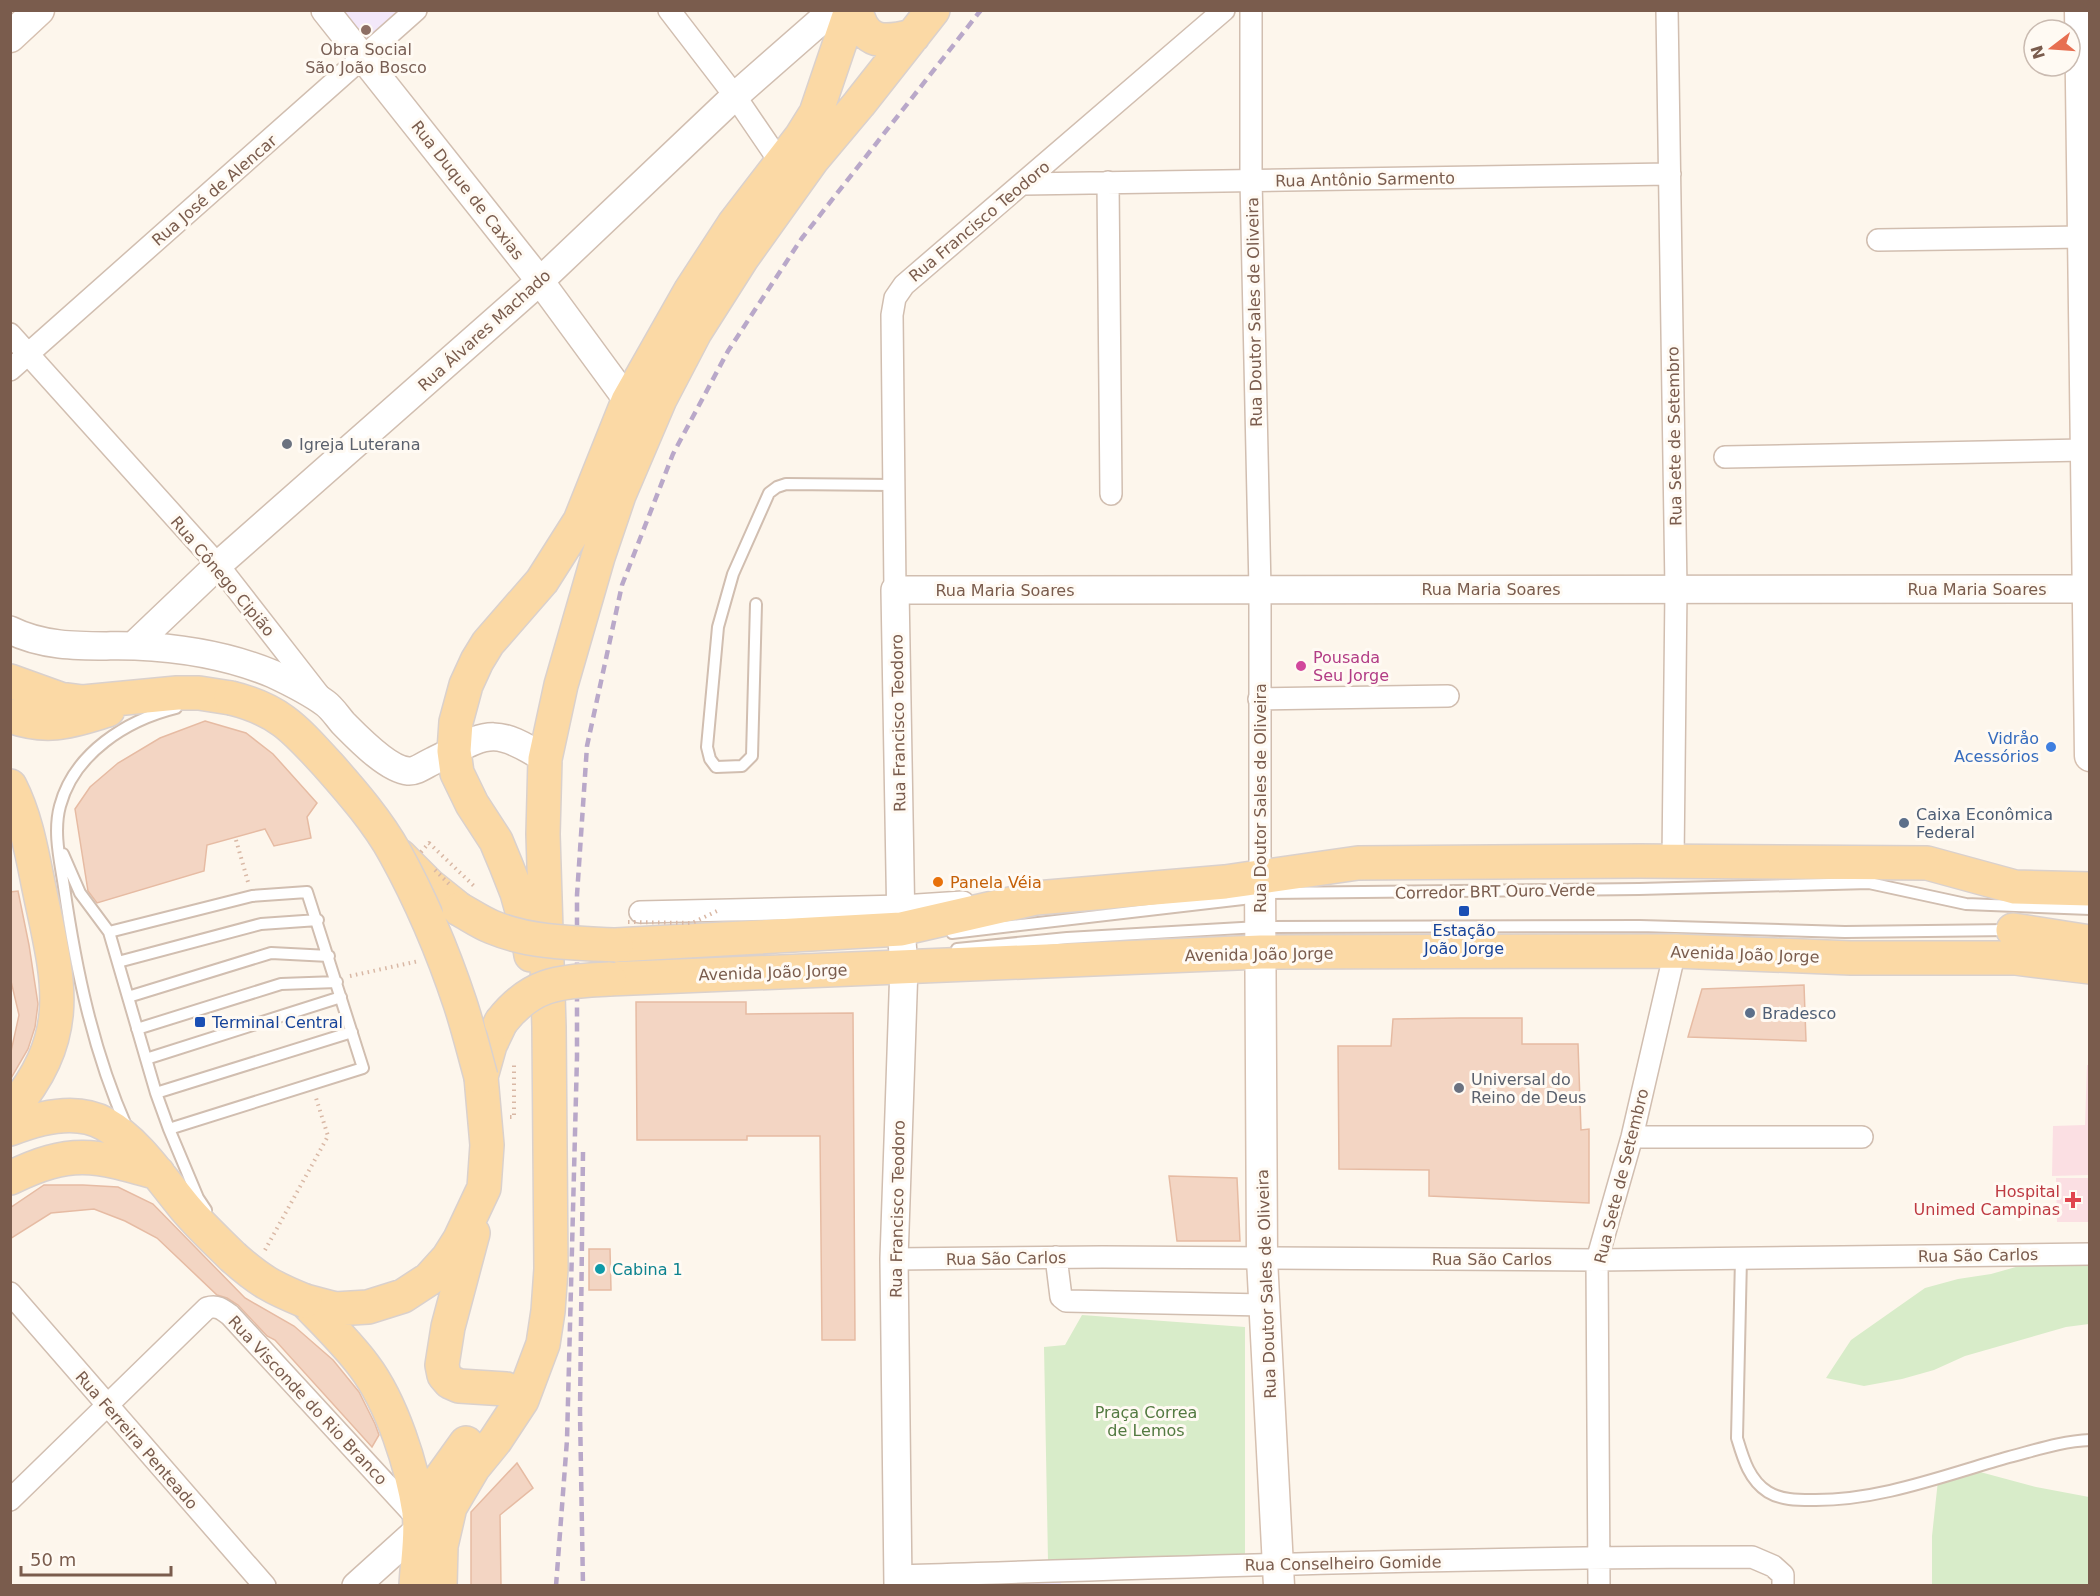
<svg xmlns="http://www.w3.org/2000/svg" width="2100" height="1596" font-family="'DejaVu Sans',sans-serif">
<style>
.education{fill:#f3e8fa}
.medical{fill:#fbdfe3}
.green{fill:#d8ecc9}
.building{fill:#f3d5c3;stroke:#e6bba3;stroke-width:1.5}
.lines{fill:none;stroke-linecap:round;stroke-linejoin:round}
.service-casing{stroke:#d1beb0;stroke-width:14}
.minor-casing{stroke:#d1beb0;stroke-width:24}
.tertiary-casing{stroke:#d1beb0;stroke-width:30}
.secondary-casing{stroke:#d6c0b0;stroke-width:33}
.primary-casing{stroke:#dad1cd;stroke-width:36}
.path{stroke:#d9b8a5;stroke-width:4;stroke-dasharray:1.5 4.5;stroke-linecap:butt}
.service{stroke:#fff;stroke-width:10}
.minor{stroke:#fff;stroke-width:21}
.tertiary{stroke:#fff;stroke-width:27}
.secondary{stroke:#fff;stroke-width:30}
.primary{stroke:#fbd9a5;stroke-width:33}
.rail{stroke:#b9a8c9;stroke-width:4.5;stroke-dasharray:9 6;stroke-linecap:butt}
.primary-bridge-casing{stroke:#dad1cd;stroke-width:36;stroke-linecap:butt}
.path-bridge{stroke:#d9b8a5;stroke-width:4;stroke-dasharray:1.5 4.5;stroke-linecap:butt}
.primary-bridge{stroke:#fbd9a5;stroke-width:33}
.education-dot{fill:#8d6e63;stroke:#fffaf3;stroke-width:2}
.worship-dot{fill:#6b7280;stroke:#fffaf3;stroke-width:2}
.hotel-dot{fill:#d1479c;stroke:#fffaf3;stroke-width:2}
.shop-dot{fill:#3f7fe0;stroke:#fffaf3;stroke-width:2}
.service-dot{fill:#5c6f8a;stroke:#fffaf3;stroke-width:2}
.food-dot{fill:#e8710a;stroke:#fffaf3;stroke-width:2}
.transit-dot{fill:#1a4fb4;stroke:#fffaf3;stroke-width:2}
.health-dot{fill:#e0444e;stroke:#fffaf3;stroke-width:2}
.culture-dot{fill:#0f9aa8;stroke:#fffaf3;stroke-width:2}
.labels{text-anchor:middle;stroke-width:6;stroke-linejoin:round;paint-order:stroke}
.education-label{font-size:16px;fill:#785e54;stroke:#fffaf3}
.street-label{font-size:16px;fill:#7a5c4d;stroke:#fffaf3}
.worship-label{font-size:16px;fill:#5b616d;stroke:#fffaf3;text-anchor:start}
.hotel-label{font-size:16px;fill:#b23c85;stroke:#fffaf3;text-anchor:start}
.shop-label{font-size:16px;fill:#366cbe;stroke:#fffaf3;text-anchor:end}
.service-label{font-size:16px;fill:#4e5e75;stroke:#fffaf3;text-anchor:start}
.food-label{font-size:16px;fill:#c56008;stroke:#fffaf3;text-anchor:start}
.transit-label{font-size:16px;fill:#164399;stroke:#fffaf3}
.health-label{font-size:16px;fill:#be3a42;stroke:#fffaf3;text-anchor:end}
.culture-label{font-size:16px;fill:#0d838f;stroke:#fffaf3;text-anchor:start}
.park-label{font-size:16px;fill:#537a41;stroke:#fffaf3}
</style>
<rect width="100%" height="100%" fill="#fdf6ec"/>
<path class="education" d="M 332,11 L 407,11 L 363,49 Z
M 1061,1579 L 1061,1586 L 930,1586 L 930,1583 Z"/>
<path class="medical" d="M 2087,1065 L 2090,1065 L 2089,1175 L 2052,1176 L 2053,1126 L 2085,1125 Z
M 2056,1178 L 2089,1178 L 2089,1222 L 2057,1222 Z"/>
<path class="green" d="M 2089,1255 L 2089,1324 L 2066,1327 L 1965,1356 L 1934,1370 L 1902,1379 L 1864,1386 L 1826,1378 L 1851,1340 L 1925,1288 L 1958,1279 L 1991,1274 L 2023,1265 Z
M 1082,1315 L 1245,1327 L 1245,1557 L 1048,1561 L 1044,1347 L 1065,1345 Z
M 1969,1469 L 2036,1487 L 2089,1497 L 2089,1585 L 1932,1586 L 1932,1536 L 1939,1471 Z"/>
<path class="building" d="M 205,721 L 246,733 L 273,754 L 317,803 L 307,817 L 311,838 L 274,846 L 265,829 L 207,845 L 204,871 L 97,903 L 88,891 L 75,809 L 90,787 L 118,763 L 160,738 Z
M 18,891 L 29,945 L 38,1004 L 35,1027 L 28,1049 L 10,1080 L 10,1056 L 19,1015 L 10,977 L 10,892 Z
M 1804,985 L 1806,1041 L 1688,1037 L 1702,989 Z
M 636,1002 L 746,1002 L 746,1014 L 853,1013 L 855,1340 L 822,1340 L 820,1136 L 747,1136 L 747,1140 L 637,1140 Z
M 1460,1018 L 1522,1018 L 1522,1044 L 1578,1044 L 1581,1130 L 1589,1129 L 1589,1203 L 1429,1196 L 1429,1170 L 1339,1169 L 1338,1046 L 1391,1046 L 1393,1019 Z
M 1169,1176 L 1237,1178 L 1240,1241 L 1177,1241 Z
M 44,1185 L 83,1185 L 118,1187 L 153,1204 L 245,1298 L 294,1326 L 333,1360 L 359,1392 L 375,1424 L 379,1435 L 372,1447 L 275,1340 L 267,1336 L 238,1305 L 227,1298 L 217,1295 L 157,1238 L 125,1221 L 94,1209 L 51,1213 L 10,1239 L 10,1208 Z
M 589,1249 L 610,1249 L 611,1290 L 589,1290 Z
M 517,1463 L 533,1488 L 500,1515 L 501,1586 L 471,1586 L 471,1512 Z"/>
<g class="lines">
<defs>
<path id="service" d="M 756,604 L 752,756 L 742,766 L 716,767 L 710,759 L 707,747 L 718,627 L 733,574 L 769,493 L 777,487 L 786,484 L 893,485
M 63,854 L 80,893 L 109,932 L 156,1093 L 169,1129 L 198,1198 L 206,1210
M 109,932 L 252,896 L 307,892 L 363,1068 L 169,1129
M 952,933 L 1243,899 L 1260,893 L 1639,889 L 1869,883 L 1966,904 L 2090,909
M 957,949 L 1067,938 L 1259,927 L 1640,926 L 1845,932 L 2009,930
M 118,962 L 261,924 L 318,920
M 128,997 L 271,953 L 329,956
M 137,1029 L 281,984 L 337,982
M 146,1059 L 341,997
M 156,1093 L 352,1032
M 127,1128 C 93,1051 76,970 64,887 C 60,860 53,832 60,806 C 74,753 127,720 176,708
M 1741,1258 L 1737,1438 C 1743,1458 1749,1480 1768,1492 C 1781,1500 1797,1500 1812,1500 C 1879,1501 1945,1475 2009,1457 C 2036,1450 2062,1441 2090,1440"/>
<path id="minor" d="M 669,10 L 735,96 L 780,162
M 1251,10 L 1251,180 L 1260,589 L 1260,877
M 1667,10 L 1676,589 L 1673,861
M 1108,182 L 1111,494
M 1024,184 L 1670,174
M 1878,240 L 2083,237
M 10,334 L 218,565 L 320,696
M 10,370 L 416,10
M 1725,457 L 2085,450
M 895,590 L 892,315 L 895,298 L 904,285 L 1224,10
M 1259,699 L 1448,696
M 640,912 L 902,906 L 963,902
M 1632,1137 L 1862,1137
M 1056,1257 L 1061,1297 L 1066,1301 L 1264,1305
M 894,1259 L 1102,1257 L 1597,1260 L 2090,1254
M 10,1293 L 265,1586
M 10,1500 L 207,1308 C 217,1305 222,1309 230,1315 L 418,1519
M 898,1576 C 1183,1567 1467,1557 1752,1557 L 1773,1566 L 1783,1575 L 1783,1586
M 1599,1586 L 1597,1260 L 1632,1137 L 1675,951"/>
<path id="tertiary" d="M 325,10 L 540,281 L 628,401
M 10,630 C 50,650 93,645 135,646 C 182,648 230,656 273,674 C 290,682 310,692 325,703 C 332,708 337,716 343,723 C 357,737 387,769 408,771 C 416,772 426,764 433,761 C 486,735 491,724 545,759
M 133,646 L 218,565 L 540,281 L 735,96 L 833,10
M 356,1586 L 418,1530
M 898,1586 L 894,1259 L 904,966 L 901,929 L 895,590 L 2087,589"/>
<path id="secondary" d="M 2080,10 L 2090,756
M 10,37 L 39,10
M 1260,877 L 1262,1259 L 1279,1586"/>
<path id="primary" d="M 856,10 C 864,45 884,43 913,36
M 10,681 L 60,699 L 83,702 L 177,693 L 199,693 L 231,698
M 10,716 C 49,730 71,721 108,710
M 10,786 C 26,817 32,854 39,888 C 58,980 77,1033 10,1112
M 400,856 L 429,885 L 459,909
M 2013,930 L 2090,942
M 616,945 L 901,929 L 1036,898 L 1225,882 L 1358,863 L 1639,861 L 1927,863 L 2015,887 L 2090,889
M 531,955 L 526,925 L 517,893 L 506,865 L 496,841 L 472,804 L 457,773 L 454,751 L 456,722 L 466,685 L 477,661 L 488,643 L 542,581 L 580,521 L 628,401 L 691,290 L 734,224 L 801,137 L 816,113 L 851,10
M 609,979 L 1261,952 L 1675,951 L 1851,958 L 2015,958 L 2090,967
M 10,1129 C 38,1118 77,1108 105,1124 C 137,1142 159,1176 182,1204 C 197,1223 216,1240 233,1257
M 10,1178 C 71,1148 95,1155 158,1173
M 473,1233 L 448,1327 L 442,1365 L 444,1375 L 450,1382 L 459,1386 L 506,1389
M 305,1301 L 335,1309 L 368,1307 L 403,1296 L 429,1279 L 448,1258 L 460,1239 L 484,1188 L 487,1145 L 481,1077 L 490,1045 L 501,1022
M 305,1301 C 325,1322 347,1343 364,1366 C 392,1403 412,1466 419,1512 C 422,1535 417,1562 416,1586
M 419,1514 L 433,1489 L 466,1443
M 440,1586 L 441,1546 L 450,1507 L 473,1468 L 495,1441 L 522,1400 L 543,1344 L 548,1311 L 551,1269 L 549,1027 L 543,834 L 545,759 L 561,685 L 598,557 L 619,495 L 660,399 L 695,332 L 742,258 L 812,160 L 859,104 L 933,10"/>
</defs>
<use href="#service" class="service-casing"/>
<use href="#minor" class="minor-casing"/>
<use href="#tertiary" class="tertiary-casing"/>
<use href="#secondary" class="secondary-casing"/>
<use href="#primary" class="primary-casing"/>
<path class="path" d="M 236,840 L 248,882
M 350,976 L 419,961
M 510,1117 L 514,1117 L 514,1063
M 265,1250 L 328,1136 L 316,1098"/>
<use href="#service" class="service"/>
<use href="#minor" class="minor"/>
<use href="#tertiary" class="tertiary"/>
<use href="#secondary" class="secondary"/>
<use href="#primary" class="primary"/>
<path class="rail" d="M 583,1152 L 580,1412 L 583,1586
M 556,1586 L 567,1440 L 577,1057 L 577,895 L 587,746 L 622,585 L 673,454 L 728,351 L 802,238 L 981,10"/>
<defs>
<path id="primary-bridge" d="M 231,698 C 280,710 296,730 329,766 C 352,792 378,822 395,853 C 421,900 443,952 460,1003 C 468,1027 474,1052 481,1077
M 459,909 C 470,915 480,922 492,927 C 530,943 574,943 616,945
M 501,1022 C 533,981 561,982 609,979
M 233,1257 C 260,1281 273,1288 305,1301"/>
</defs>
<use href="#primary-bridge" class="primary-bridge-casing"/>
<path class="path-bridge" d="M 421,852 L 429,843 L 474,886
M 435,870 L 451,886
M 628,922 L 692,923 L 717,911"/>
<use href="#primary-bridge" class="primary-bridge"/>
</g>
<circle class="education-dot" cx="366" cy="30" r="6"/>
<g class="worship-dot">
<circle cx="287" cy="444" r="6"/>
<circle cx="1459" cy="1088" r="6"/>
</g>
<circle class="hotel-dot" cx="1301" cy="666" r="6"/>
<circle class="shop-dot" cx="2051" cy="747" r="6"/>
<g class="service-dot">
<circle cx="1904" cy="823" r="6"/>
<circle cx="1750" cy="1013" r="6"/>
</g>
<circle class="food-dot" cx="938" cy="882" r="6"/>
<g class="transit-dot">
<rect x="1458" y="905" width="12" height="12" rx="3"/>
<rect x="194" y="1016" width="12" height="12" rx="3"/>
</g>
<path class="health-dot" d="M2070 1191h6v6h6v6h-6v6h-6v-6h-6v-6h6z"/>
<circle class="culture-dot" cx="600" cy="1269" r="6"/>
<g class="labels">
<g class="education-label">
<text x="366" y="55">Obra Social<tspan x="366" dy="18">São João Bosco</tspan></text>
</g>
<g class="street-label">
<text transform="translate(1365 179) rotate(-1)" y="6">Rua Antônio Sarmento</text>
<text transform="translate(214 190) rotate(-41)" y="6">Rua José de Alencar</text>
<text transform="translate(468 190) rotate(52)" y="6">Rua Duque de Caxias</text>
<text transform="translate(979 221) rotate(-40)" y="6">Rua Francisco Teodoro</text>
<text transform="translate(1254 312) rotate(-91)" y="6">Rua Doutor Sales de Oliveira</text>
<text transform="translate(484 330) rotate(-42)" y="6">Rua Álvares Machado</text>
<text transform="translate(1674 436) rotate(-91)" y="6">Rua Sete de Setembro</text>
<text transform="translate(223 576) rotate(50)" y="6">Rua Cônego Cipião</text>
<text x="1491" y="595">Rua Maria Soares</text>
<text x="1977" y="595">Rua Maria Soares</text>
<text x="1005" y="596">Rua Maria Soares</text>
<text transform="translate(898 723) rotate(-91)" y="6">Rua Francisco Teodoro</text>
<text transform="translate(1260 798) rotate(-90)" y="6">Rua Doutor Sales de Oliveira</text>
<text transform="translate(1495 891) rotate(-1)" y="6">Corredor BRT Ouro Verde</text>
<text transform="translate(1259 954) rotate(-1)" y="6">Avenida João Jorge</text>
<text transform="translate(1745 954) rotate(2)" y="6">Avenida João Jorge</text>
<text transform="translate(773 972) rotate(-2)" y="6">Avenida João Jorge</text>
<text transform="translate(1621 1176) rotate(-76)" y="6">Rua Sete de Setembro</text>
<text transform="translate(897 1209) rotate(-89)" y="6">Rua Francisco Teodoro</text>
<text transform="translate(1978 1255) rotate(-1)" y="6">Rua São Carlos</text>
<text transform="translate(1006 1258) rotate(-1)" y="6">Rua São Carlos</text>
<text x="1492" y="1265">Rua São Carlos</text>
<text transform="translate(1266 1284) rotate(-92)" y="6">Rua Doutor Sales de Oliveira</text>
<text transform="translate(308 1400) rotate(47)" y="6">Rua Visconde do Rio Branco</text>
<text transform="translate(137 1440) rotate(49)" y="6">Rua Ferreira Penteado</text>
<text transform="translate(1343 1563) rotate(-1)" y="6">Rua Conselheiro Gomide</text>
</g>
<g class="worship-label">
<text x="299" y="450">Igreja Luterana</text>
<text x="1471" y="1085">Universal do<tspan x="1471" dy="18">Reino de Deus</tspan></text>
</g>
<g class="hotel-label">
<text x="1313" y="663">Pousada<tspan x="1313" dy="18">Seu Jorge</tspan></text>
</g>
<g class="shop-label">
<text x="2039" y="744">Vidråo<tspan x="2039" dy="18">Acessórios</tspan></text>
</g>
<g class="service-label">
<text x="1916" y="820">Caixa Econômica<tspan x="1916" dy="18">Federal</tspan></text>
<text x="1762" y="1019">Bradesco</text>
</g>
<g class="food-label">
<text x="950" y="888">Panela Véia</text>
</g>
<g class="transit-label">
<text x="1464" y="936">Estação<tspan x="1464" dy="18">João Jorge</tspan></text>
<text x="212" y="1028" text-anchor="start">Terminal Central</text>
</g>
<g class="health-label">
<text x="2060" y="1197">Hospital<tspan x="2060" dy="18">Unimed Campinas</tspan></text>
</g>
<g class="culture-label">
<text x="612" y="1275">Cabina 1</text>
</g>
<g class="park-label">
<text x="1146" y="1418">Praça Correa<tspan x="1146" dy="18">de Lemos</tspan></text>
</g>
</g>
<rect width="2100" height="1596" fill="none" stroke="#7a5c4d" stroke-width="24"/>
<g transform="translate(2052 48) rotate(253)"><circle r="28" fill="#fffaf3" stroke="#cabbb1" stroke-width="1.5"/>
<path d="M0-4.5L10 22L0 15L-10 22Z" fill="#e76f51"/>
<text y="-9" font-size="16" font-weight="bold" text-anchor="middle" fill="#7a5c4d">N</text>
</g>
<path d="M21 1566v9h150v-9" fill="none" stroke="#7a5c4d" stroke-width="3"/>
<text x="30" y="1566" font-size="18" fill="#7a5c4d" stroke="#fffaf3" stroke-width="4.5" paint-order="stroke">50 m</text>
</svg>
